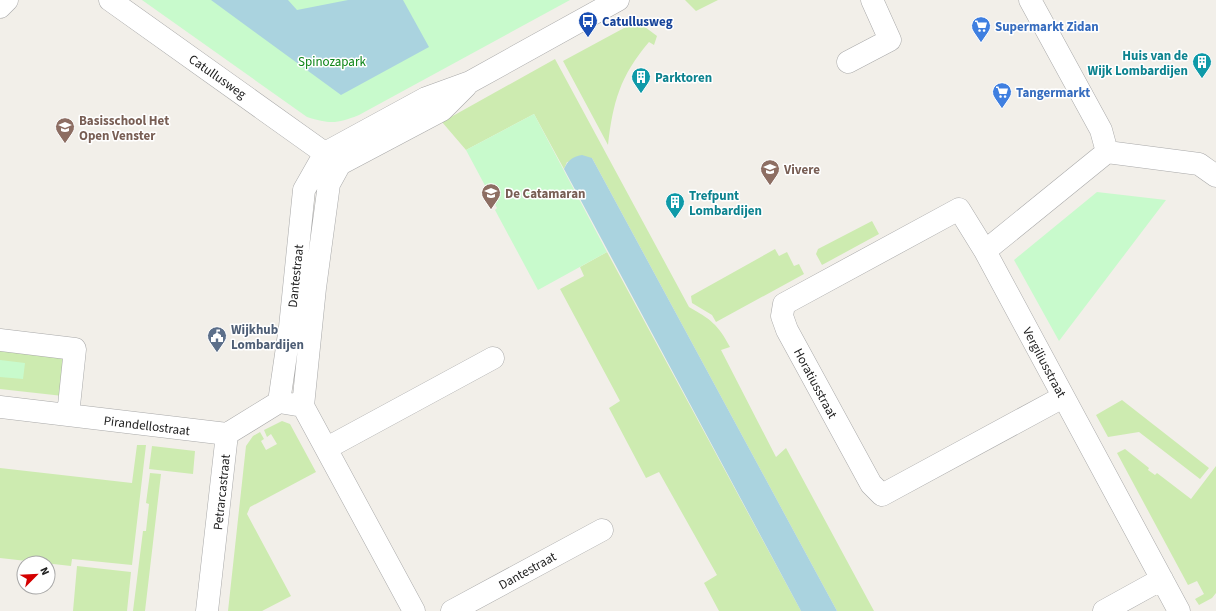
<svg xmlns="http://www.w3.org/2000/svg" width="1216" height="611" font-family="'Source Sans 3',sans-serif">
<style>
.grass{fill:#cdebb0}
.park{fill:#c8facc}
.water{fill:#aad3df}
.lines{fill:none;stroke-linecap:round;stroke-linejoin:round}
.minor-casing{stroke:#a9a9a9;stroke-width:23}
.tertiary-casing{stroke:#a9a9a9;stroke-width:23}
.minor{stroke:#fff;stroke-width:22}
.tertiary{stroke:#fff;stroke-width:22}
.labels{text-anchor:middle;stroke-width:3;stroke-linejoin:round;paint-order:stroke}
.transit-label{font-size:13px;font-weight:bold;fill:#164399;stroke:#fff;text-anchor:start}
.shop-label{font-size:13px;font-weight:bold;fill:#366cbe;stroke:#fff;text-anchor:start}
.culture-label{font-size:13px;font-weight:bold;fill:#0d838f;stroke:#fff;text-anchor:start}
.park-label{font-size:13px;fill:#0c8416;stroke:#fff}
.street-label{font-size:13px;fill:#222;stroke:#fff}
.education-label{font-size:13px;font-weight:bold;fill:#785e54;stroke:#fff;text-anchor:start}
.service-label{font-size:13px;font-weight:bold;fill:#4e5e75;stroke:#fff;text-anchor:start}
</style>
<rect width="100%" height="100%" fill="#f2efe9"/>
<path class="grass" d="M 685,0 L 718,0 L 696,11 Z
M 637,21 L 657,36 L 654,45 L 649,42 C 620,76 613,102 608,145 L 563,61 Z
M 555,59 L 689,307 C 710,319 718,324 730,347 L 721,350 L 776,457 L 786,448 L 874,611 L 837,611 L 592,158 L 567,162 L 564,169 L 534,114 L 466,150 L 442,122 Z
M 872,221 L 879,234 L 822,265 L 816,254 L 818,249 Z
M 775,249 L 779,256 L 787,252 L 794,266 L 799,264 L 804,274 L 716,322 L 712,315 L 692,303 L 691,296 Z
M 607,252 L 801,611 L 719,611 L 704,583 L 717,575 L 659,472 L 646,478 L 609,408 L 620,401 L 560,289 L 584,276 L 580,267 Z
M 0,346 L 55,352 L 66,361 L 63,396 L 0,389 Z
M 1122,400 L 1209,468 L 1200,479 L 1139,432 L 1108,437 L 1096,415 Z
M 282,421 L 290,424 L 316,472 L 250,507 L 247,514 L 291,596 L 262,611 L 228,611 L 246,446 L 253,436 L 260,432 L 264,439 L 261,441 L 266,450 L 277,444 L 271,434 L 267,437 L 264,430 Z
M 137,445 L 146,445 L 132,565 L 72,559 L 71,566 L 0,558 L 0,468 L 132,483 Z
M 152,446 L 195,451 L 193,474 L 149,469 Z
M 1125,449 L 1149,468 L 1148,470 L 1155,475 L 1157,473 L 1191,499 L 1216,466 L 1216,593 L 1212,598 L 1199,605 L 1195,599 L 1204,594 L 1197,581 L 1188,585 L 1117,453 Z
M 150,473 L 161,474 L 145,611 L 133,611 L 143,531 L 146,531 L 149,504 L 146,503 Z
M 77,566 L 131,572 L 127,611 L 73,611 Z"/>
<path class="park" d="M 142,0 L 570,0 L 359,115 C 337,124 330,124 307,117 Z
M 534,114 L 607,252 L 538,290 L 495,210 L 497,208 L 466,150 Z
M 1097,192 L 1166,200 L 1059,341 L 1014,260 Z
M 0,360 L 25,363 L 23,379 L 0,377 Z"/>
<path class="water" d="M 211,0 L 288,0 L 297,10 L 348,0 L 403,0 L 429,47 L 341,95 Z
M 582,155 L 592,158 L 837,611 L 801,611 L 564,169 C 568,160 572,157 582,155 Z"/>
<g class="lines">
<defs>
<path id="minor" d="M 110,0 L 340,164
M 1030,0 L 1101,130 L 1107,152
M 848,62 L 890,40 L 872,0
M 1107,152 L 1199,164 L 1216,176
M 325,153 L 426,98 L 470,82 L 618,0
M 340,164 L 442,110 L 466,86
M 985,251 L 1107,152
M 0,340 L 75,349 L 68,415
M 1063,397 L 882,495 L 871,484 L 787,330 L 782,316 L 784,304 L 959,209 L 985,251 L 1179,611
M 279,402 L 303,406 L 414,611
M 279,402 L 290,327 L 304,190 L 325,153
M 303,406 L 315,288 L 329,184 L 340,164
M 0,407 L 227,434
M 327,448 L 493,358
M 207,611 L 227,434 L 279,402
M 452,611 L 602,530
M 1104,611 L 1162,579"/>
<path id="tertiary" d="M 0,7 L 7,0"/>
</defs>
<use href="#minor" class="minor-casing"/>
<use href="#tertiary" class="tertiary-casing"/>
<use href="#minor" class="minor"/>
<use href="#tertiary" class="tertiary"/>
</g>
<defs>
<symbol id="bus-pin" viewBox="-11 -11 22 30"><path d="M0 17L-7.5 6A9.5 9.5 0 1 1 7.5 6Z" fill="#1a4fb4" stroke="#fff"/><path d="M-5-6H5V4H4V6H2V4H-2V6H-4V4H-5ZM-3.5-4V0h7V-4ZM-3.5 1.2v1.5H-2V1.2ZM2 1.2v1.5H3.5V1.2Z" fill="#fff"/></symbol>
<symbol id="supermarket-pin" viewBox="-11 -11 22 30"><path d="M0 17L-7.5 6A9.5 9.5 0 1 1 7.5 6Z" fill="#3f7fe0" stroke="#fff"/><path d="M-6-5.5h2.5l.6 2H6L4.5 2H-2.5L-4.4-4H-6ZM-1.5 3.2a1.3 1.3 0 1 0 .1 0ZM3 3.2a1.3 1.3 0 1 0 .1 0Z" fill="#fff"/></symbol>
<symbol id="building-pin" viewBox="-11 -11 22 30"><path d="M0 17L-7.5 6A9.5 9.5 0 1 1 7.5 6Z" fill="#0f9aa8" stroke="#fff"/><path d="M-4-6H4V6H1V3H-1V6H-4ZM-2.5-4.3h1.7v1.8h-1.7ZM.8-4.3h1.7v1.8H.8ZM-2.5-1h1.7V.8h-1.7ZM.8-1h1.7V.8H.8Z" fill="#fff"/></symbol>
<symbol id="school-pin" viewBox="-11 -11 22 30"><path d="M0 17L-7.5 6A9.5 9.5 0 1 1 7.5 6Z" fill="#8d6e63" stroke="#fff"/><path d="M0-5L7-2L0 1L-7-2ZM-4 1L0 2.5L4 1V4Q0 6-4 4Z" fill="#fff"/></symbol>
<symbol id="civic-pin" viewBox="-11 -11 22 30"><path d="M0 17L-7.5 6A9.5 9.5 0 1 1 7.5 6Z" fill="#5c6f8a" stroke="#fff"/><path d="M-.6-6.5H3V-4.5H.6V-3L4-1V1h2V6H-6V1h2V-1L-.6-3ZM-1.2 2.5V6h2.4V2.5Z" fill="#fff"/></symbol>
</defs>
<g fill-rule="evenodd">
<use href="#bus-pin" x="577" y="10" width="22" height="30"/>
<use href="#supermarket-pin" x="970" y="15" width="22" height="30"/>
<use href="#building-pin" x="1191" y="51" width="22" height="30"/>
<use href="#building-pin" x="630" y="66" width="22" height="30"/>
<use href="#supermarket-pin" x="991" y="81" width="22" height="30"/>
<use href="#school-pin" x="54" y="116" width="22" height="30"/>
<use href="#school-pin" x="759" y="158" width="22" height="30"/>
<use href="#school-pin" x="480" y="182" width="22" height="30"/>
<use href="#building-pin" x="664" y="191" width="22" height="30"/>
<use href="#civic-pin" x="206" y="325" width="22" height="30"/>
</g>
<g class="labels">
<g class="transit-label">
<text x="602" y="26">Catullusweg</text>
</g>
<g class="shop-label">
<text x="995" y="31">Supermarkt Zidan</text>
<text x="1016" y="97">Tangermarkt</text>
</g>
<g class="culture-label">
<text x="1188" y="60" text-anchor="end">Huis van de<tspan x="1188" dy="15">Wijk Lombardijen</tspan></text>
<text x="655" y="82">Parktoren</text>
<text x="689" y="200">Trefpunt<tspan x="689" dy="15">Lombardijen</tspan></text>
</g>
<g class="park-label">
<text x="332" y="66">Spinozapark</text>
</g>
<g class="street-label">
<text transform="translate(218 76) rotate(35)" y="5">Catullusweg</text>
<text transform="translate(295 276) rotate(-84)" y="5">Dantestraat</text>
<text transform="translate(1045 362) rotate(62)" y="5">Vergiliusstraat</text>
<text transform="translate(816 383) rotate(62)" y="5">Horatiusstraat</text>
<text transform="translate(147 425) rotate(7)" y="5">Pirandellostraat</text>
<text transform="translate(221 492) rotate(-84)" y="5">Petrarcastraat</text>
<text transform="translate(527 570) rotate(-29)" y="5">Dantestraat</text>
</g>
<g class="education-label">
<text x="79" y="125">Basisschool Het<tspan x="79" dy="15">Open Venster</tspan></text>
<text x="784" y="174">Vivere</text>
<text x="505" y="198">De Catamaran</text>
</g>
<g class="service-label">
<text x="231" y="334">Wijkhub<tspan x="231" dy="15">Lombardijen</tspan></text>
</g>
</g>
<g transform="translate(36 575) rotate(66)"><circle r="19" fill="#ffffff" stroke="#a7a7a7"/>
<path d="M0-3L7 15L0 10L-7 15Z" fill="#d40000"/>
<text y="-6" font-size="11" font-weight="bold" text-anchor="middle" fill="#222222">N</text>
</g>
</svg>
